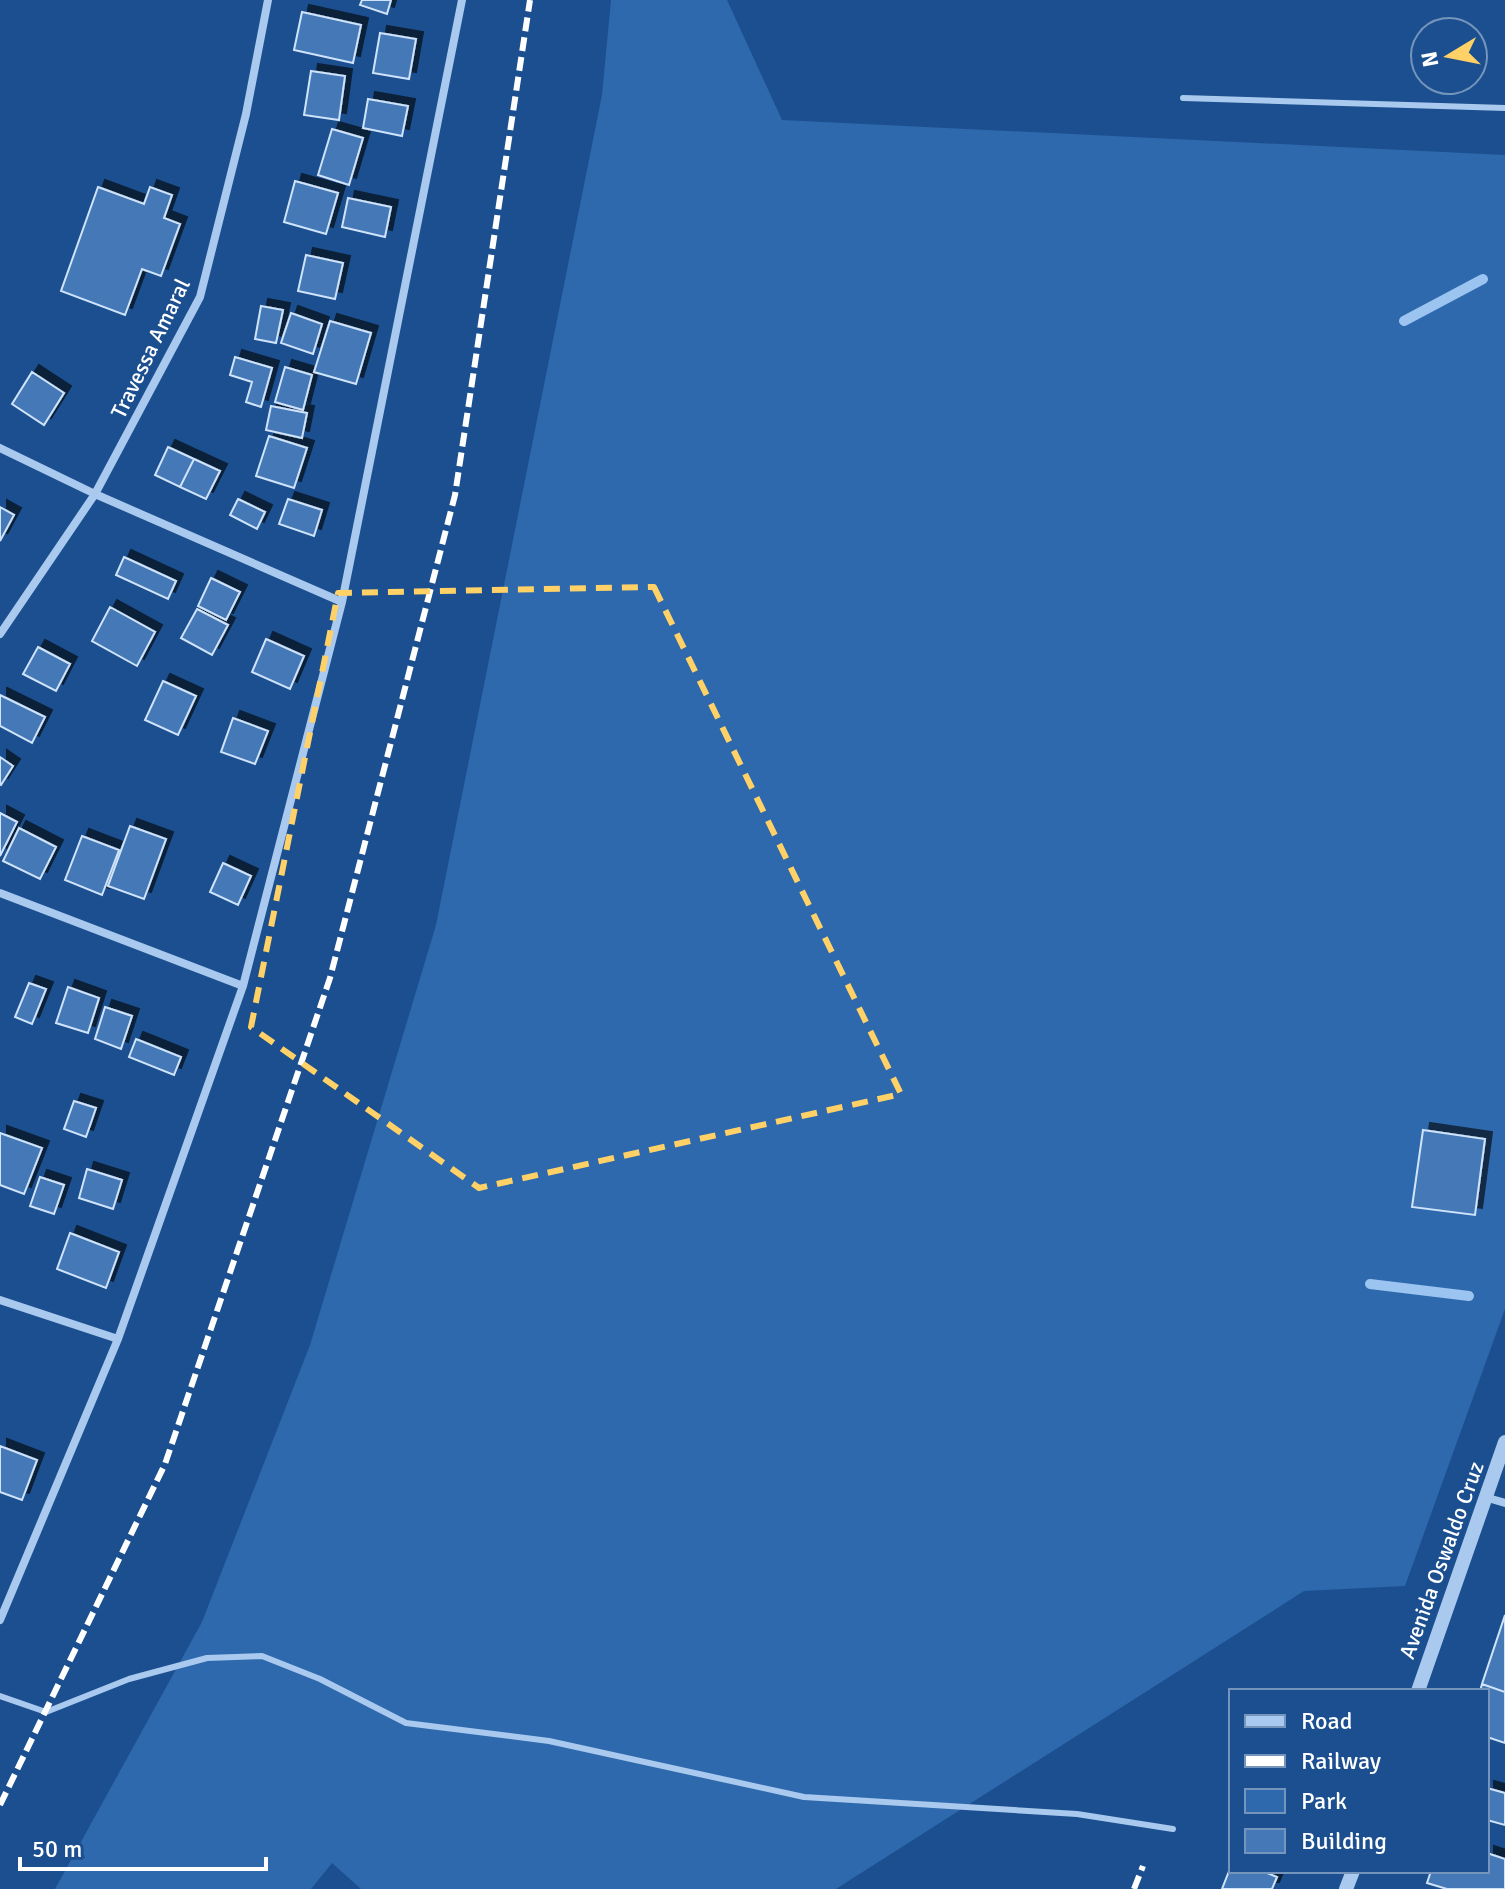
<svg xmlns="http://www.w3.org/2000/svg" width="1505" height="1889" font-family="Signika,sans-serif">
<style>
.green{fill:#2e69ad}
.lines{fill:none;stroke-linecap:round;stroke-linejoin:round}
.stream{stroke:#9cc4f0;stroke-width:10}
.building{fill:#4478b7;stroke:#cfe3fa;stroke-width:2;filter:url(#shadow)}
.service{stroke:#a9c9ee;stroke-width:6}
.minor{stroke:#a9c9ee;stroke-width:8}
.tertiary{stroke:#a9c9ee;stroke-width:14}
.rail{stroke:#fff;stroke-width:6;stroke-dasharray:14 6;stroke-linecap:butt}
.marked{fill:none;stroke:#ffd166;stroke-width:6;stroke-dasharray:16 10;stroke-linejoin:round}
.labels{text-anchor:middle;stroke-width:7;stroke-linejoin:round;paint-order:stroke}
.street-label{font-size:22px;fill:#fff;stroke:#1b4f8f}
</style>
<defs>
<filter id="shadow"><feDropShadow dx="7" dy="-7" stdDeviation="0" flood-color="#0009"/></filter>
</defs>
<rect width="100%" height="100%" fill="#1b4f8f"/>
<path class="green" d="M 611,0 L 727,0 L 782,120 L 1505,155 L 1505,1309 L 1405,1586 L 1304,1591 L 836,1889 L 361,1889 L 332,1863 L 311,1889 L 55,1889 L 202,1622 L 310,1345 L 436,925 L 602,95 Z"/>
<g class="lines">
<path class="stream" d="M 1404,321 L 1483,279
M 1370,1284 L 1469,1296"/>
</g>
<path class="building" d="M 362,0 L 391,0 L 387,14 L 360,5 Z
M 302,12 L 361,25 L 353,63 L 294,50 Z
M 380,33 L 416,39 L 409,79 L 373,73 Z
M 311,71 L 345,76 L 339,120 L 304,115 Z
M 368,99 L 408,106 L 402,136 L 363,128 Z
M 332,129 L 363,138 L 349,185 L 318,175 Z
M 295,181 L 338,193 L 326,234 L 284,222 Z
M 98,187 L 144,204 L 150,187 L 172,195 L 164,218 L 180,224 L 161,276 L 142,269 L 125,315 L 61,291 Z
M 348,198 L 391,207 L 385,237 L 342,227 Z
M 306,255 L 343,263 L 335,299 L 298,291 Z
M 261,306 L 283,310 L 276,343 L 255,339 Z
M 291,313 L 322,324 L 313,354 L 281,343 Z
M 330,321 L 371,333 L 356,384 L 314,372 Z
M 235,357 L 272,368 L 261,407 L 246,402 L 252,382 L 230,375 Z
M 285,367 L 312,375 L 303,410 L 275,402 Z
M 32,372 L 64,393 L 44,425 L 12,404 Z
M 271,406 L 307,413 L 302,438 L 266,430 Z
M 269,436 L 307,448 L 294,488 L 256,476 Z
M 168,447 L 194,459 L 180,487 L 155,475 Z
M 194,459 L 220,471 L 206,499 L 180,487 Z
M 238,499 L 265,512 L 257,529 L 230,515 Z
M 288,499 L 322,510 L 314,536 L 279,524 Z
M 0,507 L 14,515 L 0,541 Z
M 124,557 L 176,581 L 168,599 L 116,575 Z
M 211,578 L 240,592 L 226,620 L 198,606 Z
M 110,607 L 155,632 L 137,666 L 92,641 Z
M 197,609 L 228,625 L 212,655 L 181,638 Z
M 266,639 L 304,656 L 290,689 L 252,672 Z
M 38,647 L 70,664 L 56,691 L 23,674 Z
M 163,681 L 196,696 L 178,735 L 145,720 Z
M 0,695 L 45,717 L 32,743 L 0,726 Z
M 233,718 L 268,731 L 255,764 L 221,752 Z
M 0,757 L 13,766 L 1,785 L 0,784 Z
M 0,813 L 17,822 L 0,856 Z
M 130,826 L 166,839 L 144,899 L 108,886 Z
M 19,828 L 56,847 L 40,879 L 3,861 Z
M 82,836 L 119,850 L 102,895 L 65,880 Z
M 223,863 L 251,876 L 238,905 L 210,892 Z
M 29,983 L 46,989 L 32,1024 L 15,1017 Z
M 68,987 L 99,998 L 88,1033 L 56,1023 Z
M 105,1007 L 132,1016 L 121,1049 L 95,1039 Z
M 136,1039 L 181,1057 L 174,1075 L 129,1057 Z
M 74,1101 L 96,1108 L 86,1137 L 64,1129 Z
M 1423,1130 L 1485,1139 L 1475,1215 L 1412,1207 Z
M 0,1133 L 42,1148 L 24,1194 L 0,1185 Z
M 87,1169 L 122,1180 L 113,1209 L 79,1198 Z
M 40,1177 L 64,1185 L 54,1214 L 30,1206 Z
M 70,1233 L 119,1252 L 106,1288 L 57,1269 Z
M 0,1446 L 37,1460 L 22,1500 L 0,1492 Z
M 1505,1615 L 1505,1692 L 1482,1684 Z
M 1482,1684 L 1505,1692 L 1505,1743 L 1487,1737 L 1487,1691 L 1480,1691 Z
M 1487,1788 L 1505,1793 L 1505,1825 L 1487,1820 Z
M 1487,1853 L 1505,1859 L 1505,1889 L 1447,1889 L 1427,1883 L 1431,1871 L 1487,1871 Z
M 1231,1866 L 1231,1871 L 1262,1871 L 1277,1877 L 1272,1889 L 1222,1889 Z"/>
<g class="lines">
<path class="service" d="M 1183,98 L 1505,108
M 0,1696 L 46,1712 L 129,1679 L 207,1658 L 262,1656 L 320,1679 L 406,1723 L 549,1741 L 804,1797 L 1077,1814 L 1173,1829"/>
<path class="minor" d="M 0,448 L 95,494 L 342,602
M 0,634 L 95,494 L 200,297 L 246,114 L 268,0
M 0,893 L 243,986
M 0,1300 L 118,1339
M 1488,1498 L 1505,1503
M 0,1620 L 118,1339 L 243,986 L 342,602 L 462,0"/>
<path class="tertiary" d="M 1418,1691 L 1505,1442
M 1346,1889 L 1353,1871"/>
<path class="rail" d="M 0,1805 L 165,1464 L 330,978 L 455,495 L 530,0
M 1134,1889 L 1143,1866"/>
</g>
<path class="marked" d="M 654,587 L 901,1094 L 479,1188 L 251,1027 L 338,593 Z"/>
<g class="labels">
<g class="street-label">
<text transform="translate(150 348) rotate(-64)" y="8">Travessa Amaral</text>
<text transform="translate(1441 1560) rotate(-70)" y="8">Avenida Oswaldo Cruz</text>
</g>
</g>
<rect x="1229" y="1689" width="260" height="184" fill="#1b4f8f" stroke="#7695bc" stroke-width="2"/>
<rect x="1245" y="1715" width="40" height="12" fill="#a9c9ee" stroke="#7695bc" stroke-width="2"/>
<text x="1301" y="1729" font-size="24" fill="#ffffff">Road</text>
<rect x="1245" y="1755" width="40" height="12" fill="#ffffff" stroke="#7695bc" stroke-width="2"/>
<text x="1301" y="1769" font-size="24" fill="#ffffff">Railway</text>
<rect x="1245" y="1789" width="40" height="24" fill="#2e69ad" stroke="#7695bc" stroke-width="2"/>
<text x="1301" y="1809" font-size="24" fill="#ffffff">Park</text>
<rect x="1245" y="1829" width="40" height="24" fill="#4478b7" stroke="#7695bc" stroke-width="2"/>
<text x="1301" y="1849" font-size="24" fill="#ffffff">Building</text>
<g transform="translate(1449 56) rotate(260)"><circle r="38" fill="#1b4f8f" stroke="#7695bc" stroke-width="2"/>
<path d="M0-6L14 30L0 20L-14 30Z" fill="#ffd166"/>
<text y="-12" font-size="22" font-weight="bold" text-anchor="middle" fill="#ffffff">N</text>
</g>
<path d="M20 1857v12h246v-12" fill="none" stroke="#ffffff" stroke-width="4"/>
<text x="32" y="1857" font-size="24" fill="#ffffff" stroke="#1b4f8f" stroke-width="6" paint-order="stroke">50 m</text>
</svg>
